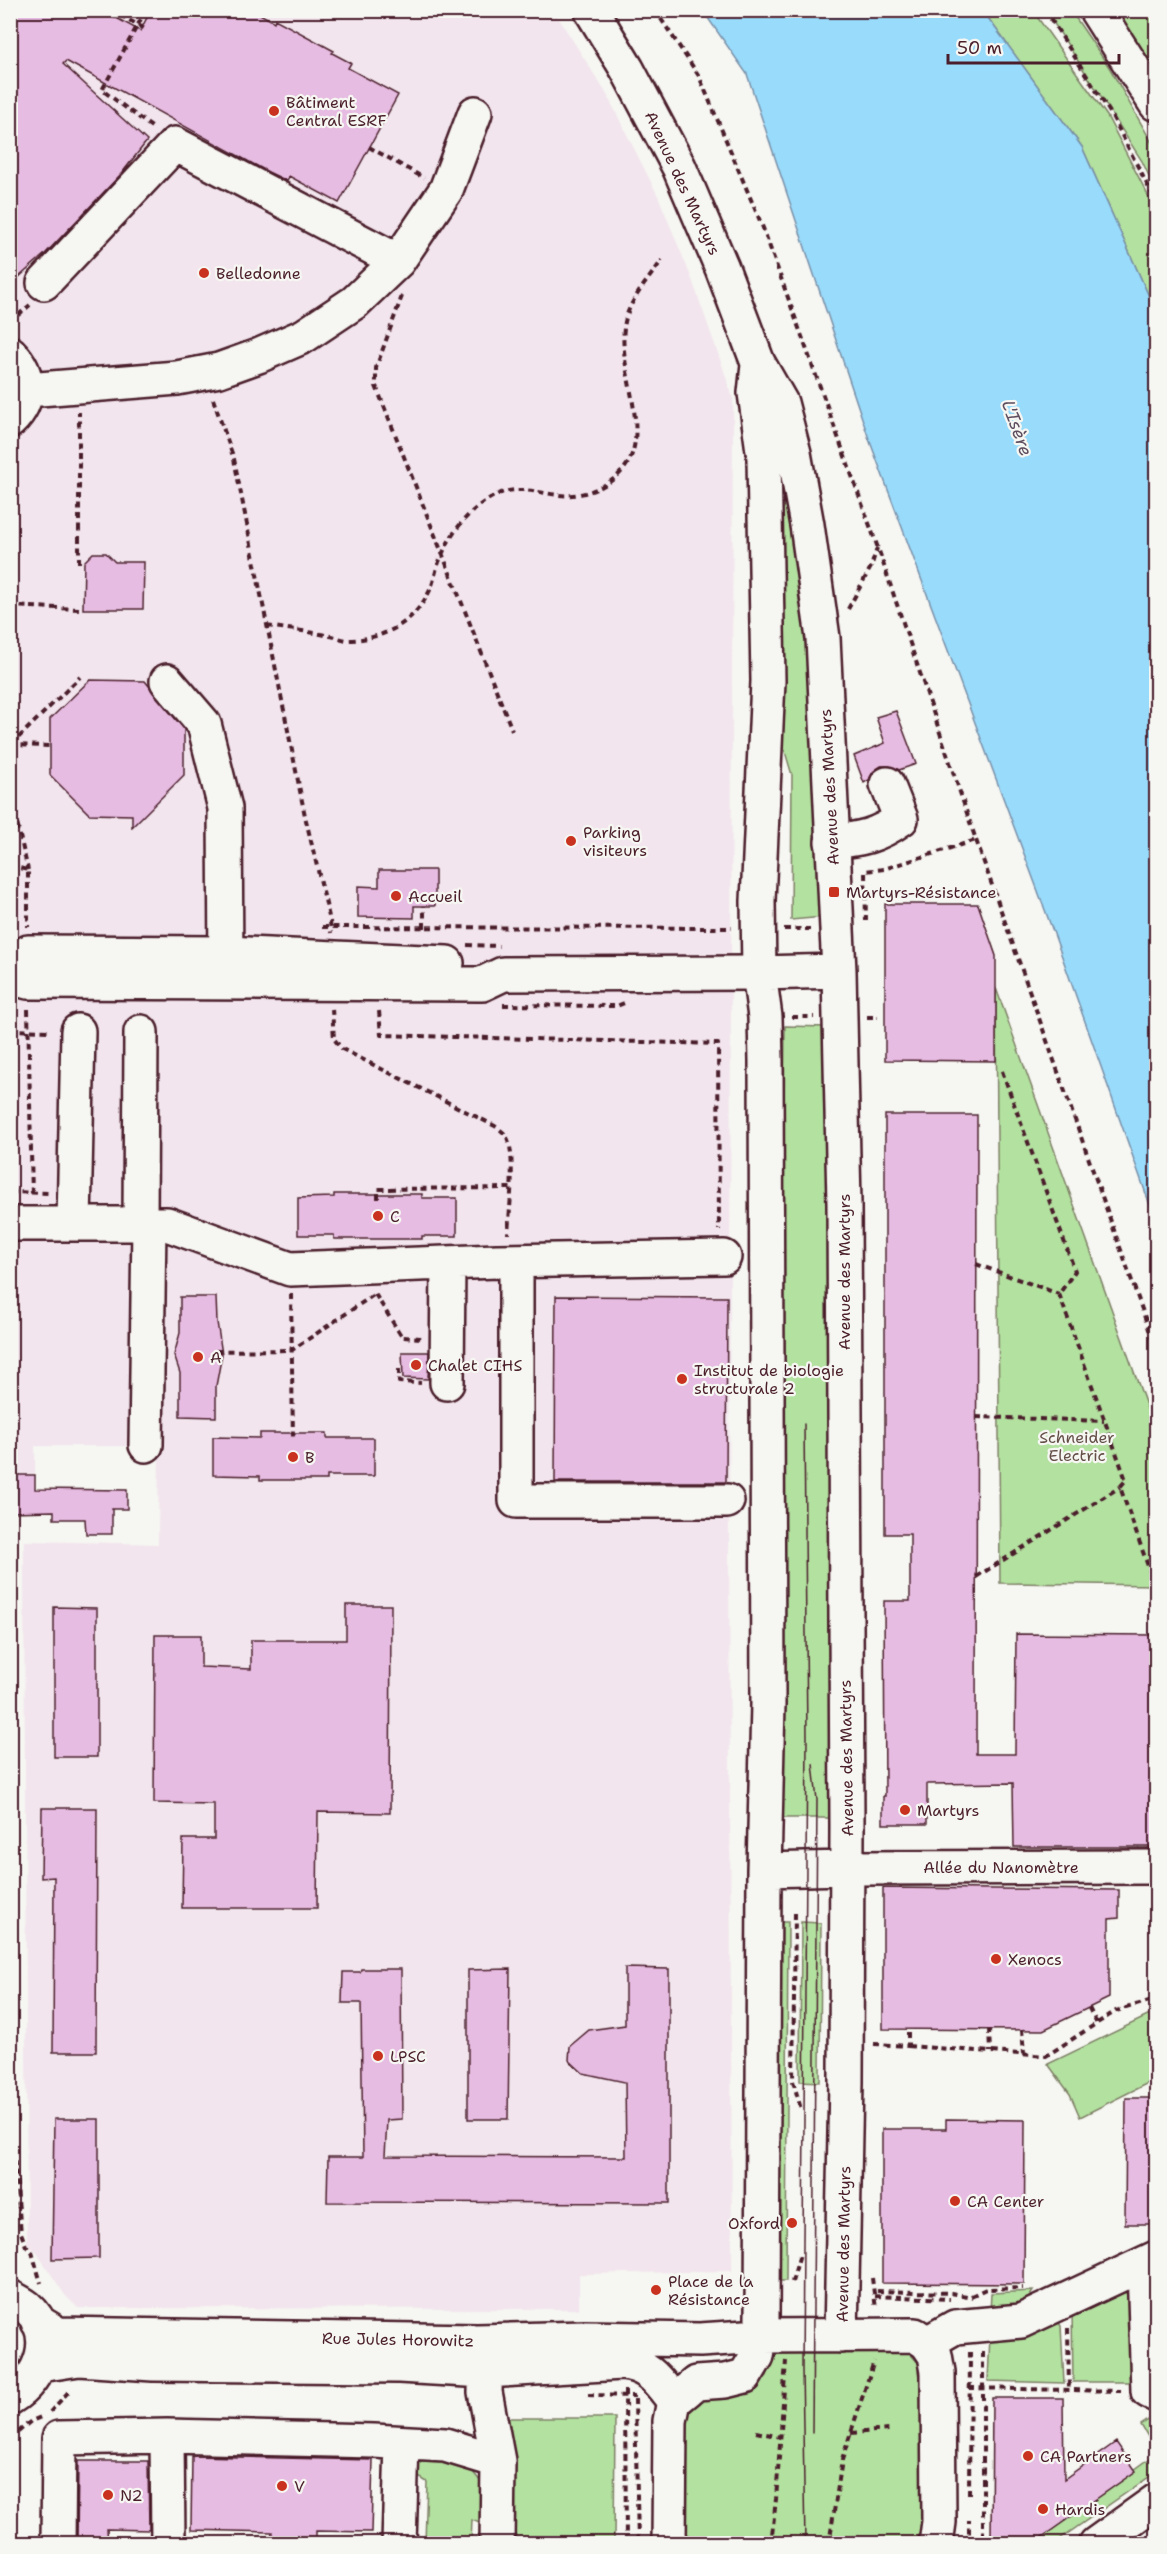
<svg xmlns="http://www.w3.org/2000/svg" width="1167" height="2554" font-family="'Shantell Sans',sans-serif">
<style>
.built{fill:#f2e5ed}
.green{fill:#b3e1a0;stroke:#7e8066;stroke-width:1.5}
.water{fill:#99dbfb;stroke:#7990a8;stroke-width:1.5}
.building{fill:#e7bce2;stroke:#4a1f2b;stroke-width:1.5}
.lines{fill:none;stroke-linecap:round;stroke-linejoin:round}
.minor-casing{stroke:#4a1f2b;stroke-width:38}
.major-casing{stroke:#4a1f2b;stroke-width:38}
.highway-casing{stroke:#4a1f2b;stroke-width:38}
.path{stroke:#4a1f2b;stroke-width:4;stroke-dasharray:6 4.5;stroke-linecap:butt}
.minor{stroke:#f6f6f2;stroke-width:33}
.major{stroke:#f6f6f2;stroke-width:33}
.highway{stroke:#f6f6f2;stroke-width:33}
.tram{stroke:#4a1f2b;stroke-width:1.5}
.path-bridge{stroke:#4a1f2b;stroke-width:4;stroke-dasharray:6 4.5;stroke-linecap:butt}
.poi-dot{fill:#c8321e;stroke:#f6f6f2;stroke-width:2}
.labels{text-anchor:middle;stroke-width:4.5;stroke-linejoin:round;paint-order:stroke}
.poi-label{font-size:16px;fill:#4a1f2b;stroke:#f6f6f2;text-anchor:start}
.street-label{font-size:16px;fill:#4a1f2b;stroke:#f6f6f2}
.park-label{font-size:16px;fill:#645048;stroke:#f6f6f2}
.water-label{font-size:18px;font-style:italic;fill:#5e4e5f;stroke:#f6f6f2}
</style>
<rect width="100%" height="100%" fill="#f6f6f2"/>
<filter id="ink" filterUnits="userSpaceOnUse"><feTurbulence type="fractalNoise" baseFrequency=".0167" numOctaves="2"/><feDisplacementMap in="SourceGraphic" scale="12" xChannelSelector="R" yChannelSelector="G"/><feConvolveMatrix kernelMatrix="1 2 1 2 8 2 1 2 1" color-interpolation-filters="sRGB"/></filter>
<g filter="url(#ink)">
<path class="built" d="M 10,11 L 554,11 L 606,93 L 658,196 L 691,277 L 722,365 L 733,399 L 729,1547 L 732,2271 L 579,2274 L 579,2309 L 78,2308 L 65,2295 L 37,2253 L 27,2243 L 24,1541 L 158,1544 L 159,1446 L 35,1446 L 35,1475 L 11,1475 Z"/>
<path class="green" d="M 983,11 L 1033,11 L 1107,116 L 1156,211 L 1156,312 L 1082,147 Z
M 1046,11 L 1071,11 L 1109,67 L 1156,150 L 1156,191 L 1142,161 Z
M 1117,11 L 1156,11 L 1156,74 Z
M 773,430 L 806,592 L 824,917 L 791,920 L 792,775 L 783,745 Z
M 996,988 L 1156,1433 L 1156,1585 L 1000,1583 Z
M 785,1026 L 827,1027 L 833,1818 L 776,1818 Z
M 774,1922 L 788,1922 L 786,2281 L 772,2281 Z
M 801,1922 L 821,1923 L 820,2082 L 800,2081 Z
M 1156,2012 L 1156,2079 L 1080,2117 L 1070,2094 L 1048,2064 Z
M 1121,2283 L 1133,2306 L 1137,2382 L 1073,2382 L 1072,2308 Z
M 1033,2291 L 1025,2304 L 990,2314 L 991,2293 Z
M 1055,2317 L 1061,2326 L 1064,2383 L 988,2381 L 990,2335 Z
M 775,2348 L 906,2349 L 919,2364 L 922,2441 L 921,2543 L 683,2544 L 685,2424 L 689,2408 L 704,2394 L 740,2395 L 767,2376 Z
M 1156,2415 L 1156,2450 L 1141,2425 Z
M 489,2418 L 615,2418 L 614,2543 L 497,2543 Z
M 1156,2454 L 1156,2472 L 1054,2543 L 1032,2544 Z
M 457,2460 C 487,2478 486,2493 487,2526 L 472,2520 L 471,2543 L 425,2543 L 427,2482 L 414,2474 L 419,2462 L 448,2463 Z"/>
<path class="water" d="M 703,11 L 983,11 L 1082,147 L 1156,312 L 1156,1222 L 1054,934 L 869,439 L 747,74 Z"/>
<path class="building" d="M 10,10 L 102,10 L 140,31 L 151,10 L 253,10 L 274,22 L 275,19 L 334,51 L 332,53 L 351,63 L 348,68 L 398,95 L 339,203 L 289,176 L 287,181 L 268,172 L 66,61 L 63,64 L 147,141 L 122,173 L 45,254 L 10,285 Z
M 93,553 L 106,553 L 115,562 L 144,562 L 143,609 L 83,609 L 84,562 Z
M 90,680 L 145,681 L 184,729 L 184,775 L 132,827 L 132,815 L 89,814 L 50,775 L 50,719 Z
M 896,711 L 916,764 L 899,770 L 890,766 L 881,766 L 873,772 L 869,780 L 864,783 L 854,756 L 885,743 L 876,717 Z
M 379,870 L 435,870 L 435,906 L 414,906 L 414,918 L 358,917 L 358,886 L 379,887 Z
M 885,904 L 978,904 L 996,956 L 996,1061 L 885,1060 Z
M 885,1115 L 977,1115 L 976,1754 L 1015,1754 L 1016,1634 L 1156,1635 L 1156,1847 L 1014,1847 L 1013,1783 L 927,1784 L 927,1824 L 883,1824 L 883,1796 L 885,1796 L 884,1601 L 910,1601 L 910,1534 L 885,1534 Z
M 334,1194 L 422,1194 L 422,1198 L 457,1198 L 457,1236 L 422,1236 L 422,1239 L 334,1239 L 334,1235 L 298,1235 L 298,1198 L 334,1197 Z
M 556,1296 L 727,1297 L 726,1482 L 555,1482 Z
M 180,1297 L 216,1297 L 217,1322 L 222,1354 L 216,1386 L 216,1417 L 180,1416 L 180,1373 L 174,1355 L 180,1333 Z
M 402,1352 L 429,1352 L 428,1379 L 403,1378 Z
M 260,1433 L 327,1433 L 327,1438 L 374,1438 L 374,1476 L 327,1476 L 327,1480 L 260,1480 L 260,1476 L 213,1475 L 213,1437 L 260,1438 Z
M 10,1475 L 35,1475 L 35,1489 L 127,1490 L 127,1509 L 112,1509 L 112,1534 L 86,1534 L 85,1519 L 54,1519 L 54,1511 L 10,1512 Z
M 346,1605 L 391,1605 L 390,1813 L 318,1812 L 317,1908 L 182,1908 L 183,1839 L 214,1839 L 214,1804 L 154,1803 L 155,1635 L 201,1635 L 201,1667 L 251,1669 L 251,1640 L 346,1640 Z
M 54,1607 L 97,1608 L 97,1757 L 54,1757 Z
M 42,1808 L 97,1808 L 96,2052 L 53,2052 L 54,1877 L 41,1878 Z
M 883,1888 L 1119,1890 L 1119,1918 L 1109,1919 L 1109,1998 L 1043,2030 L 883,2029 Z
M 625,1968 L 669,1969 L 669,2203 L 327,2202 L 328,2157 L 363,2157 L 361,2003 L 342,2003 L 343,1972 L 360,1972 L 361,1969 L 401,1969 L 402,2119 L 387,2120 L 385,2156 L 626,2157 L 625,2082 L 583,2073 L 569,2060 L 570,2046 L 589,2030 L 625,2025 Z
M 510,1969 L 508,2119 L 468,2119 L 468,1970 Z
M 1126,2098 L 1156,2098 L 1156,2224 L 1125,2224 Z
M 54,2119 L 99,2119 L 99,2258 L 52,2259 Z
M 946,2119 L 1025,2120 L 1024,2284 L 882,2283 L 882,2129 L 946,2129 Z
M 992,2398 L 1063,2398 L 1064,2479 L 1116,2442 L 1136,2471 L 1032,2544 L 991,2544 Z
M 192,2456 L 373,2460 L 371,2532 L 316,2531 L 316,2544 L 271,2544 L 272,2532 L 191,2530 Z
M 78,2461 L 148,2461 L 149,2530 L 107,2529 L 108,2544 L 77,2544 Z"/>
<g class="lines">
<defs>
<path id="minor" d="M 44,283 L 175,144 L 398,261
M 10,353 C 31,374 31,401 10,421
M 27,390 L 177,378 L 219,370 L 258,356 L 304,336 L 355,302 L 398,261 L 446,190 L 475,113
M 167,681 L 204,724 L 225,808 L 226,975
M 832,842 C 861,839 877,836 901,819 L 887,784
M 10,963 L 28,952 L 226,953 L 447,963
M 10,977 L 28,982 L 482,984 L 503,974 L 759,973
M 10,1224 L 167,1224 L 290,1269 L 497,1261 L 724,1257
M 74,1224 L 78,1031
M 140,1224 L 141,1032
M 516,1261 L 516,1501 L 727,1501
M 447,1383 L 448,1263
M 146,1445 L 149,1224
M 846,1868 L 1156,1867
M 1144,2266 L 1148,2391 L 1156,2395
M 10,2297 C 16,2300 22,2303 27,2307 C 58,2334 42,2379 10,2398
M 38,2322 L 58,2334 L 477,2341 L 585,2338 L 700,2340 L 761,2336
M 927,2343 L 955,2327 L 1021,2321 L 1156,2258
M 492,2352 L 486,2359 L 485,2392 L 498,2461 L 497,2544
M 40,2365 L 79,2359 L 153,2364 L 399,2366 L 485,2371 L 622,2363 C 649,2365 658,2381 674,2401
M 167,2436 L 168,2544
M 58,2544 L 59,2438 L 167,2436 L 374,2441 L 445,2445 L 498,2461
M 399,2544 L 402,2443"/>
<path id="major" d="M 591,10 L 627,69 L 679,167 L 722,268 L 758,363 L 781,403 L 794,453 L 807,525 L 823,638 L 839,971 L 844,1204 L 847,1826 L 846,2082 L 841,2336
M 759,973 L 839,971
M 764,1870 L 846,1868
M 761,2336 L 915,2335 L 927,2343 L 935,2355 L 938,2372 L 939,2522 L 936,2544
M 669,2544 L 670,2421 L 674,2401 L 696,2383 L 725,2381 L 745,2376 L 757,2356 L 762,2323 L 764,1870 L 768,1704 L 766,1061 L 765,1017 L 759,973 L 758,901 L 768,681 L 764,458 L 755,393 L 758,365"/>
<path id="highway" d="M 1096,10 L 1156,104
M 1096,2544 L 1156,2501"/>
</defs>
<use href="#minor" class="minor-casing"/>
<use href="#major" class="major-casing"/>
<use href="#highway" class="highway-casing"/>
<path class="path" d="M 146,10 L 102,90 L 153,128
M 655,10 L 699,76 L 763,228 L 879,551 L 976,840 L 1156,1349
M 1045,10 L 1111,114 L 1156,202
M 369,147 L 424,178
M 402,296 L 376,368 L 376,386 L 512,730
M 10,322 L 30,305
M 213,399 L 234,459 L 305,816 L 330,921 L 331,933
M 79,563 L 79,412
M 10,606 L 79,609
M 848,609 L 871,567 L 877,548
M 267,626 C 286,629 306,631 325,635 C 333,636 340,639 347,640 C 382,640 413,624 429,592 C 434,583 435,572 439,562 C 450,533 471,505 501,493 C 520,486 539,493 559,495 C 585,498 617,484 629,461 C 649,422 616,365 625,322 C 629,300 650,278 662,260
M 11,745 L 80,677
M 11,745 L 50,746
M 10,794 L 28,870
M 10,866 L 28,870 L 28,927
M 866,921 L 865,871 L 884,869 L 976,840
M 322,927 L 732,928
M 424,928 L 424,906
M 784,929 L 810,929
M 467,945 L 499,946
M 503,1005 L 617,1006 L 627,1002
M 28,1009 L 32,1197
M 332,1009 L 334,1039 L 342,1049 L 495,1126 C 499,1129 504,1132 506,1136 C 517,1151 509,1214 508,1234
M 379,1011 L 381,1035 L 718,1044 L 719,1230
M 792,1017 L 814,1017
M 867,1017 L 878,1017
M 10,1030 L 52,1031
M 1002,1071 L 1075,1271 L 1059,1294 L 1126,1480 L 1120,1487 L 1154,1583
M 10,1192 L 49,1193
M 378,1199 L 378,1189 L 511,1188
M 976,1264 L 1059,1294
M 291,1294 L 293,1439
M 375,1294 L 402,1337 L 422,1338
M 216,1351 L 292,1350 L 375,1294
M 399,1369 L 399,1382 L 421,1383
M 976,1417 L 1104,1421
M 976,1577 L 1120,1487
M 795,1913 L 793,2081 L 801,2109
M 1089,2008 L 1097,2024
M 989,2029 L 990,2052
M 1022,2029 L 1024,2054
M 874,2044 L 908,2046 L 908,2029
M 908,2046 L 1046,2056 L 1116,2011 L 1156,1999
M 10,2108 L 21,2233 L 26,2246 L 32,2252 L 41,2283
M 872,2278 L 876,2309
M 792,2282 L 800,2254
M 877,2291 L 951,2293 L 972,2297
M 875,2296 L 950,2299
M 971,2296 L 986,2289 L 1023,2288
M 1068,2328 L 1069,2390
M 983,2352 L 983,2544
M 969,2388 L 1121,2391
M 625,2390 L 626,2544
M 588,2395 L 635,2396
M 635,2399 L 638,2544
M 50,2412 L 71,2389
M 756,2432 L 781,2437
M 851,2433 L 889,2430
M 10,2439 L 31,2421 L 41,2417
M 969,2494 L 970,2352
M 10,2534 L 23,2544
M 771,2544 L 776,2499 L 786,2361
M 829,2544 L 842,2460 L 874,2361
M 969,2544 L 969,2520"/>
<use href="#minor" class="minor"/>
<use href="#major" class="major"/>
<use href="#highway" class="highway"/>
<path class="tram" d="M 804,1424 L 807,1738 L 802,2369 L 805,2544
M 812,2433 L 817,1800 L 813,1764"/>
<path class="path-bridge" d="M 111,10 L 147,30"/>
</g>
</g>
<g class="poi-dot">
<circle cx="274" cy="111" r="6"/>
<circle cx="204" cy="273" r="6"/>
<circle cx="571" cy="841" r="6"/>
<rect x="828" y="886" width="12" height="12" rx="3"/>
<circle cx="396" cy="896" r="6"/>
<circle cx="378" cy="1216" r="6"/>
<circle cx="198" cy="1357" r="6"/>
<circle cx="416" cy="1365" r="6"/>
<circle cx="682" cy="1379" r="6"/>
<circle cx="293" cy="1457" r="6"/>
<circle cx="905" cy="1810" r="6"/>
<circle cx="996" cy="1959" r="6"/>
<circle cx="378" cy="2056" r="6"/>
<circle cx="955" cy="2201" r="6"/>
<circle cx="792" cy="2223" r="6"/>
<circle cx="656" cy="2290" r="6"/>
<circle cx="1028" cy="2456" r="6"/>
<circle cx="282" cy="2486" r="6"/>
<circle cx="108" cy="2495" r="6"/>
<circle cx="1043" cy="2509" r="6"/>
</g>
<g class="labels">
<g class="poi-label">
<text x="286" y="108">Bâtiment<tspan x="286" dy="18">Central ESRF</tspan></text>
<text x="216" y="279">Belledonne</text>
<text x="583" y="838">Parking<tspan x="583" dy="18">visiteurs</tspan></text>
<text x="846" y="898">Martyrs-Résistance</text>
<text x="408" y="902">Accueil</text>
<text x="390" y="1222">C</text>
<text x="210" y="1363">A</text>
<text x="428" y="1371">Chalet CIHS</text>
<text x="694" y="1376">Institut de biologie<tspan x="694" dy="18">structurale 2</tspan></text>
<text x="305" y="1463">B</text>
<text x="917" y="1816">Martyrs</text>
<text x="1008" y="1965">Xenocs</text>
<text x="390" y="2062">LPSC</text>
<text x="967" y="2207">CA Center</text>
<text x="780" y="2229" text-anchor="end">Oxford</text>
<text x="668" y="2287">Place de la<tspan x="668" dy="18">Résistance</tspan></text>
<text x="1040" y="2462">CA Partners</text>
<text x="294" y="2492">V</text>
<text x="120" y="2501">N2</text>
<text x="1055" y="2515">Hardis</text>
</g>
<g class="street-label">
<text transform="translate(683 183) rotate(65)" y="6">Avenue des Martyrs</text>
<text transform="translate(829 787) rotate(-93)" y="6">Avenue des Martyrs</text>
<text transform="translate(844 1272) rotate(-90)" y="6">Avenue des Martyrs</text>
<text transform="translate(846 1758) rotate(-91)" y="6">Avenue des Martyrs</text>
<text x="1001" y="1873">Allée du Nanomètre</text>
<text transform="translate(843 2244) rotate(-89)" y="6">Avenue des Martyrs</text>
<text transform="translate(398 2339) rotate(1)" y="6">Rue Jules Horowitz</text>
</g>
<g class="park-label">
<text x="1077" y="1443">Schneider<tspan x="1077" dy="18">Electric</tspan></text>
</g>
<g class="water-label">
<text transform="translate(1017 428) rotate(70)" y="6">L'Isère</text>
</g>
</g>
<rect width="1167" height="2554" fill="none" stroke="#f6f6f2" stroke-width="36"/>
<rect x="18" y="18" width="1131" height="2518" fill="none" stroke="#4a1f2b" stroke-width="2" filter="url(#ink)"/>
<path d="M948 54v9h171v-9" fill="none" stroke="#4a1f2b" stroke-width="3"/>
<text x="957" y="54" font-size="18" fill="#4a1f2b" stroke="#f6f6f2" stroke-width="4.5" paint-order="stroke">50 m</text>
</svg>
